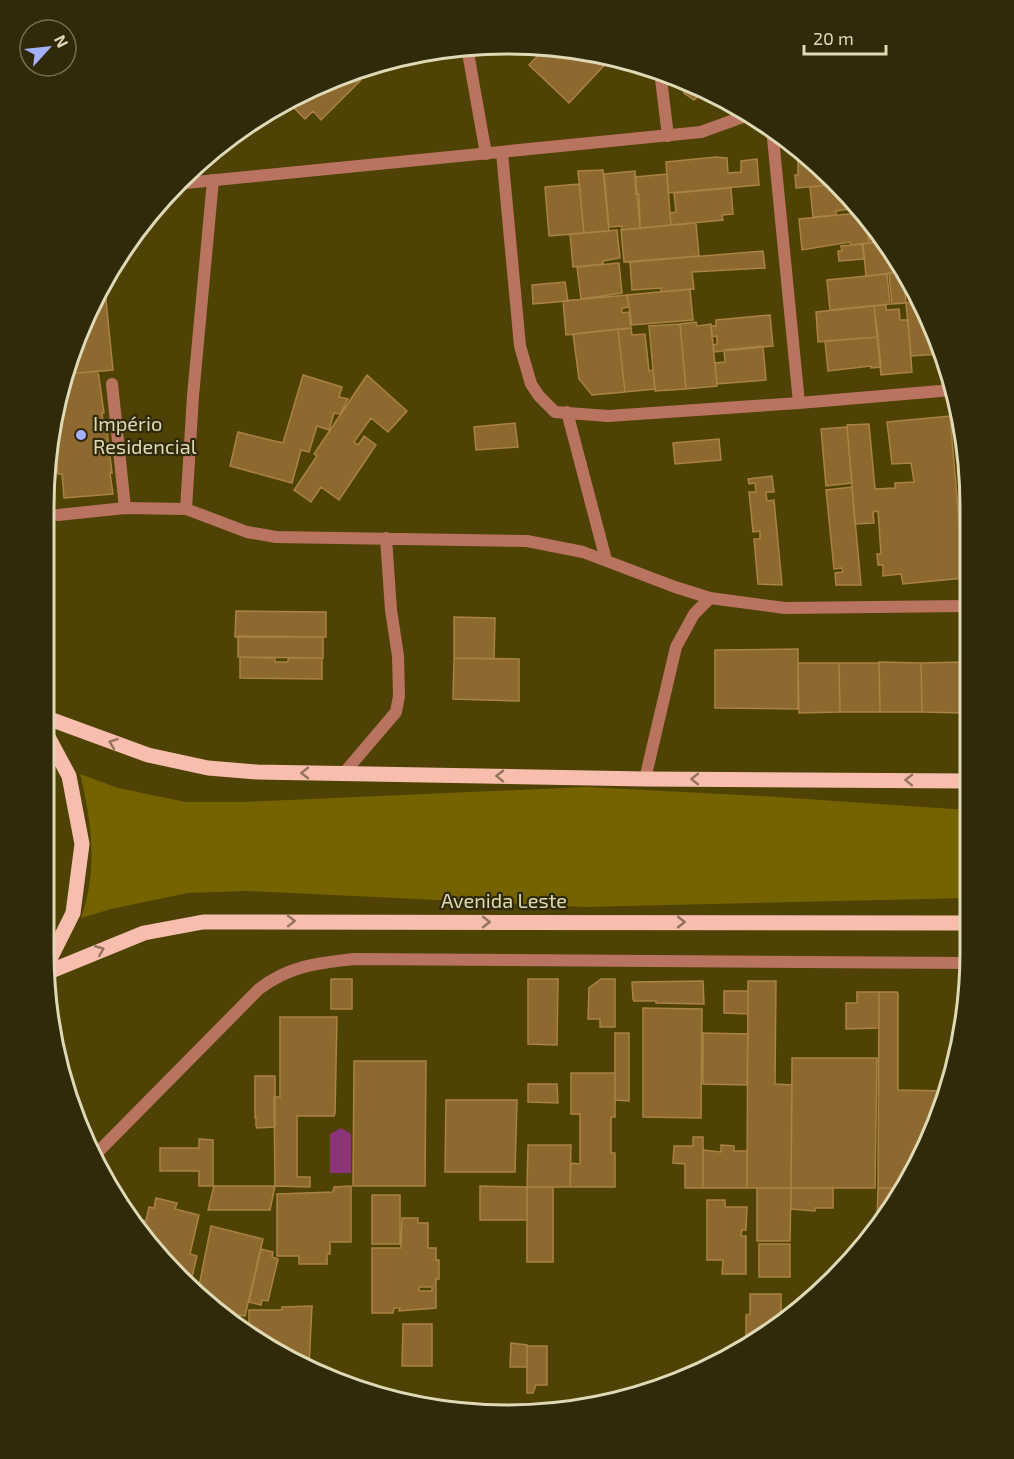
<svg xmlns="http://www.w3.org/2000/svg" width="1014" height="1459" font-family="'Exo 2',sans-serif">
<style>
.green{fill:#756300}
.water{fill:#8c3379}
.building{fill:#8d692f;stroke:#aa8243;stroke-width:1.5;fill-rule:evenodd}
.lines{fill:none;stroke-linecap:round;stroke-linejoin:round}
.service{stroke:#b97460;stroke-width:12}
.minor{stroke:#b97460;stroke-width:12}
.tertiary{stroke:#b97460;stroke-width:12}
.primary{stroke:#f7bead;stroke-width:15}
.oneway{stroke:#94745c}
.poi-dot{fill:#a6b1fc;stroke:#30290a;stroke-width:2}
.labels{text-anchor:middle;stroke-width:4.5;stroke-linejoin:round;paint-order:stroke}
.poi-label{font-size:20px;fill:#e0d9b5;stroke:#30290a;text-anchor:start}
.street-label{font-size:20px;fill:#e0d9b5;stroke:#30290a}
.rim{fill:none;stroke:#e0d9b5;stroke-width:3}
</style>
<rect width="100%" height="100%" fill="#4e4204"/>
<path class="green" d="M 80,774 L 118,788 L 186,802 L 244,802 L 587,787 L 761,796 L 968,810 L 970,898 L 585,907 L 247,891 L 188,893 L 111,909 L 81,918 C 98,870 92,822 80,774 Z
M 46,813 L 49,821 L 49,883 L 44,897 Z"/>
<path class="water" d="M 341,1128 L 351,1134 L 351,1173 L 330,1173 L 330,1134 Z"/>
<path class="building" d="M 546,47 L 598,52 L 612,57 L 569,103 L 529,65 Z
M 352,72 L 361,80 L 321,120 L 313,111 L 305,119 L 287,101 L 330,79 Z
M 681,78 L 685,79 L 705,90 L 694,100 L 684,93 Z
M 798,149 L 832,177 L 832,185 L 796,188 L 795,175 L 798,175 Z
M 716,157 L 727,158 L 728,173 L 741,172 L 741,161 L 757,159 L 759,185 L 668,193 L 666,162 Z
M 603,170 L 609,231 L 584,233 L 578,171 Z
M 635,171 L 640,228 L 622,230 L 622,226 L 609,227 L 604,174 Z
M 667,174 L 671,225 L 640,228 L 639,194 L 636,194 L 635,177 Z
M 579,184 L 584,233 L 549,236 L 545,187 Z
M 838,184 L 856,208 L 836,211 L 836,215 L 813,217 L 810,187 Z
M 731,188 L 733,214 L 722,215 L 723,220 L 671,225 L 670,213 L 676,212 L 674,193 Z
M 859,213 L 867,224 L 869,243 L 851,245 L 850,242 L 802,250 L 799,219 Z
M 696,223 L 699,256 L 624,262 L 621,230 Z
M 867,224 L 880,242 L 869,243 Z
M 617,230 L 620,258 L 603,261 L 603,264 L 573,267 L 570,234 Z
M 880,242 L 901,272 L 866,276 L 863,244 Z
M 862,244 L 864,259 L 839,261 L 838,251 L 842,251 L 841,246 Z
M 763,251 L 765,268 L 692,272 L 694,289 L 661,292 L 661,288 L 632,290 L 630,262 Z
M 619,263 L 622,293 L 581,299 L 577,267 Z
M 901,272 L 903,275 L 906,303 L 892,304 L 889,273 Z
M 887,274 L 890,304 L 830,310 L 827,280 Z
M 903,275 L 904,275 L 922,301 L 910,302 L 909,292 L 905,293 Z
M 104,280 L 113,370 L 68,374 Z
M 565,282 L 568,301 L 533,304 L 532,285 Z
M 690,289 L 693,320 L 632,325 L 627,295 Z
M 627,295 L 629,307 L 622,308 L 622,313 L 629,312 L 631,328 L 566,335 L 563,301 Z
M 910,302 L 923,302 L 940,354 L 911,356 L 906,303 Z
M 886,305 L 886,310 L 899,309 L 900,320 L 908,320 L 912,372 L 881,375 L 874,306 Z
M 874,306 L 878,337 L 818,342 L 816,312 Z
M 770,315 L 773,346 L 714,352 L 713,345 L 717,344 L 717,336 L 712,337 L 711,326 L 716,326 L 716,320 Z
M 696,322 L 697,326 L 711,324 L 717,386 L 686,389 L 680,324 Z
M 680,324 L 686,389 L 655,391 L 649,326 Z
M 631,328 L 632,335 L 645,334 L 649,371 L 653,370 L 655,389 L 625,392 L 618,329 Z
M 618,329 L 625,392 L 592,395 L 579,379 L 573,334 Z
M 878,337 L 881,367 L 871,368 L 871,366 L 828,371 L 825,341 Z
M 763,346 L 766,380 L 717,384 L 715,363 L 725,362 L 724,350 Z
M 98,371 L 104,413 L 102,413 L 104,429 L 107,431 L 112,473 L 110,473 L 113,494 L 64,498 L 62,474 L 58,474 L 53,415 L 68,374 Z
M 303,375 L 342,387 L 339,397 L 348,399 L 340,414 L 334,413 L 329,430 L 317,426 L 309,452 L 301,450 L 292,483 L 230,466 L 238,432 L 283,443 Z
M 367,375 L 407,411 L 388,432 L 371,418 L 354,442 L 358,445 L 364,436 L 376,445 L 339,500 L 321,487 L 311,502 L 294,490 L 317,456 L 314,454 Z
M 950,416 L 964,578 L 903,584 L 901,574 L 883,576 L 883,565 L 878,565 L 877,554 L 881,554 L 878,511 L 873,512 L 874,523 L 855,524 L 847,425 L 869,424 L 875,489 L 895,488 L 895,483 L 914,482 L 911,463 L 892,464 L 887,422 Z
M 515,423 L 518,447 L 476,450 L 474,427 Z
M 847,427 L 852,483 L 826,486 L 821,429 Z
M 719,439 L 721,460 L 675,464 L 673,443 Z
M 772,476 L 774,492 L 766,492 L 767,501 L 774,500 L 782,585 L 758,584 L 754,539 L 760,539 L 760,531 L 753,532 L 749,492 L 756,492 L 755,483 L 749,484 L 748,479 Z
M 852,487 L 861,585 L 836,585 L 835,573 L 843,572 L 842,568 L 834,569 L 826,490 Z
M 236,611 L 326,612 L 326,637 L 235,637 Z
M 454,617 L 495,618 L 494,659 L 454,658 Z
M 238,636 L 323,637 L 323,658 L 238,657 Z
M 798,649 L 798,709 L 715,708 L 715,650 Z
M 240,657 L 275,658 L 275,662 L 288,662 L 288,658 L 322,658 L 322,679 L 240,678 Z
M 454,658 L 519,659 L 519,701 L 453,699 Z
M 879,662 L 921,663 L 922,712 L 880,712 Z
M 963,662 L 966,662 L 967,712 L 963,713 Z
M 963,662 L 963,713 L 922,712 L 921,663 Z
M 798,663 L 839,663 L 840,712 L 799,713 Z
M 839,663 L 879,663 L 880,712 L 840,712 Z
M 331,979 L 352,979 L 352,1009 L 331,1009 Z
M 528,979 L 558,979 L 557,1045 L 528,1044 Z
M 601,979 L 615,979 L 615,1027 L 600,1027 L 600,1019 L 588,1019 L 589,988 Z
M 703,981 L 704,1004 L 656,1003 L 656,1001 L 634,1001 L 633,999 L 632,982 Z
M 748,981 L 776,981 L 775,1084 L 792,1085 L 791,1188 L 747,1188 Z
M 724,991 L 748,991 L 748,1014 L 724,1013 Z
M 857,992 L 879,992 L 879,1028 L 846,1029 L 846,1003 L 857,1003 Z
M 879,992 L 897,992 L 898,994 L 898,1090 L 947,1091 L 935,1130 L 904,1188 L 878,1188 Z
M 643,1008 L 702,1009 L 701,1118 L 643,1117 Z
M 280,1017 L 337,1017 L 335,1113 L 334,1116 L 297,1116 L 297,1177 L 310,1177 L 310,1187 L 275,1186 L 274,1097 L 280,1097 Z
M 615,1033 L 629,1033 L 629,1101 L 615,1100 Z
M 703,1033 L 748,1034 L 747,1085 L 703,1084 Z
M 792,1058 L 877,1058 L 875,1188 L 791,1188 Z
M 354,1061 L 426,1061 L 425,1186 L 353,1186 Z
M 571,1073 L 615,1073 L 615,1117 L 611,1117 L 611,1153 L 615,1153 L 615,1187 L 570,1187 L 571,1163 L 580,1164 L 580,1114 L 571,1114 Z
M 255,1076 L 275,1076 L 275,1127 L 257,1128 L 256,1126 L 256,1118 L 255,1118 Z
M 528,1084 L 557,1084 L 558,1103 L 528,1102 Z
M 446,1100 L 517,1100 L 515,1172 L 445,1172 Z
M 693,1137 L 703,1137 L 703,1188 L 685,1188 L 685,1164 L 673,1163 L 674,1146 L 693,1146 Z
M 199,1139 L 213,1140 L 213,1186 L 199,1186 L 199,1171 L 160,1171 L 160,1148 L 199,1148 Z
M 528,1145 L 571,1145 L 570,1187 L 527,1187 Z
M 721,1145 L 734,1146 L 734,1151 L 747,1151 L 747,1188 L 703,1188 L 703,1150 L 721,1152 Z
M 214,1186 L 275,1186 L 270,1210 L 208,1210 Z
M 351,1186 L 351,1242 L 330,1242 L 330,1254 L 327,1254 L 327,1264 L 299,1264 L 299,1256 L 277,1256 L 277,1194 L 333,1192 L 334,1187 Z
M 480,1186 L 527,1187 L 527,1220 L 480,1220 Z
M 527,1187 L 553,1187 L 553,1262 L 527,1262 Z
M 757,1188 L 791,1188 L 790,1241 L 757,1241 Z
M 791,1188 L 833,1188 L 833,1208 L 815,1208 L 815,1211 L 791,1209 Z
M 878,1188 L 904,1188 L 892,1210 L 884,1220 L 877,1220 Z
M 372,1195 L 400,1195 L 400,1244 L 372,1244 Z
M 156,1198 L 177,1203 L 175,1209 L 199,1215 L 190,1254 L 197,1256 L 191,1281 L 183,1279 L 140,1231 L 143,1220 L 146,1221 L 149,1207 L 154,1208 Z
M 707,1200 L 725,1200 L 725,1207 L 747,1207 L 746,1230 L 742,1230 L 741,1236 L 746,1236 L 746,1274 L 722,1274 L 723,1260 L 707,1260 Z
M 402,1218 L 418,1218 L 418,1223 L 428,1223 L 428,1248 L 436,1248 L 436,1260 L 439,1260 L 439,1279 L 436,1279 L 436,1308 L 399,1311 L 400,1308 L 394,1308 L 393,1313 L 372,1313 L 372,1248 L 401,1248 ZM 419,1287 L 432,1287 L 432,1291 L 419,1291 Z
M 211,1226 L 263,1239 L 245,1316 L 216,1310 L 197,1296 Z
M 759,1244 L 790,1244 L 790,1277 L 759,1277 Z
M 261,1249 L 273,1252 L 272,1257 L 278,1259 L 268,1301 L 262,1300 L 261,1305 L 249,1302 Z
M 750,1294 L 781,1294 L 781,1312 L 787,1312 L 787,1314 L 746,1344 L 746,1315 L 750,1314 Z
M 312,1306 L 309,1366 L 249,1330 L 249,1310 L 282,1310 L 282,1307 Z
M 403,1324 L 432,1324 L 432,1366 L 402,1366 Z
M 511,1343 L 527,1345 L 527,1367 L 510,1367 Z
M 527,1346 L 547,1346 L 547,1385 L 536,1385 L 533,1393 L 527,1393 Z
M 727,1350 L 737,1350 L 726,1357 Z"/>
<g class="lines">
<path class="service" d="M 112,384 L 125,508
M 645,779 L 676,647 L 694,614 L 710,598"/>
<path class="minor" d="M 467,47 L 486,154
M 660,71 L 668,136
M 772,128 L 799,403
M 502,153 L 520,346 L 531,384 L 539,396 L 555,412 L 608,416 L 799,403 L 952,390
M 567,412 L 606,560
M 186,509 L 193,396 L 213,180
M 58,515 L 125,508 L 186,509 L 247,532 L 276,537 L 527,541 L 583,552 L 675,587 L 710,598 L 785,608 L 965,606
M 344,773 L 396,712 L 399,696 L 398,656 L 391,610 L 386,538
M 96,1154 L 259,989 C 289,966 317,963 354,959 L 969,963"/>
<path class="tertiary" d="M 176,184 L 701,132 L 751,114"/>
<path class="primary" d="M 47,718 L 148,755 L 208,768 L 257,772 L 645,779 L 968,781
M 46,967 L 73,913 L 82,844 L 69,776 L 47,735
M 46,973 L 144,933 L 203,922 L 970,923"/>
</g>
<defs><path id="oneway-chevron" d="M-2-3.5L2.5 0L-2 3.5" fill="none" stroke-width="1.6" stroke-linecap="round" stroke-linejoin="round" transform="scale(1.5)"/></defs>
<g class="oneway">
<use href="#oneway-chevron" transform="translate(113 743) rotate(-160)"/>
<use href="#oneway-chevron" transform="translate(305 773) rotate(-180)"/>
<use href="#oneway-chevron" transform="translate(500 776) rotate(-179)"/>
<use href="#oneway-chevron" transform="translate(695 779) rotate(-180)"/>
<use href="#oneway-chevron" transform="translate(909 780) rotate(-179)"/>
<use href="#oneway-chevron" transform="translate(291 921)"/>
<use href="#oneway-chevron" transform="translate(486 922)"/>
<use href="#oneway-chevron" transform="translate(681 922)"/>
<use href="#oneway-chevron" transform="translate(100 950) rotate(-22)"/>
</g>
<circle class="poi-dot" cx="81" cy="435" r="6"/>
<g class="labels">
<g class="poi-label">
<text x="93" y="431">Império<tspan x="93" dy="23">Residencial</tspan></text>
</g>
<g class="street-label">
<text x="504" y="908">Avenida Leste</text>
</g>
</g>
<path d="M0 0H1014V1459H0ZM507 54H507A453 453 0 0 1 960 507V952A453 453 0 0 1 507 1405H507A453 453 0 0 1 54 952V507A453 453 0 0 1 507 54Z" fill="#30290a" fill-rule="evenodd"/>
<path class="rim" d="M507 54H507A453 453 0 0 1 960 507V952A453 453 0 0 1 507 1405H507A453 453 0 0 1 54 952V507A453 453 0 0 1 507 54Z"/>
<g transform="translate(48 48) rotate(63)"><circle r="28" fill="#30290a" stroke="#766f4e" stroke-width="1.5"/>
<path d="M0-4.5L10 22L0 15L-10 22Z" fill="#a6b1fc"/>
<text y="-9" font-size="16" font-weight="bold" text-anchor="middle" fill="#e0d9b5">N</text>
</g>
<path d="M804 45v9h82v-9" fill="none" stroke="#e0d9b5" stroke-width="3"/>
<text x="813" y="45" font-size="18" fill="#e0d9b5" stroke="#30290a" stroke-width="4.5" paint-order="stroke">20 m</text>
</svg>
